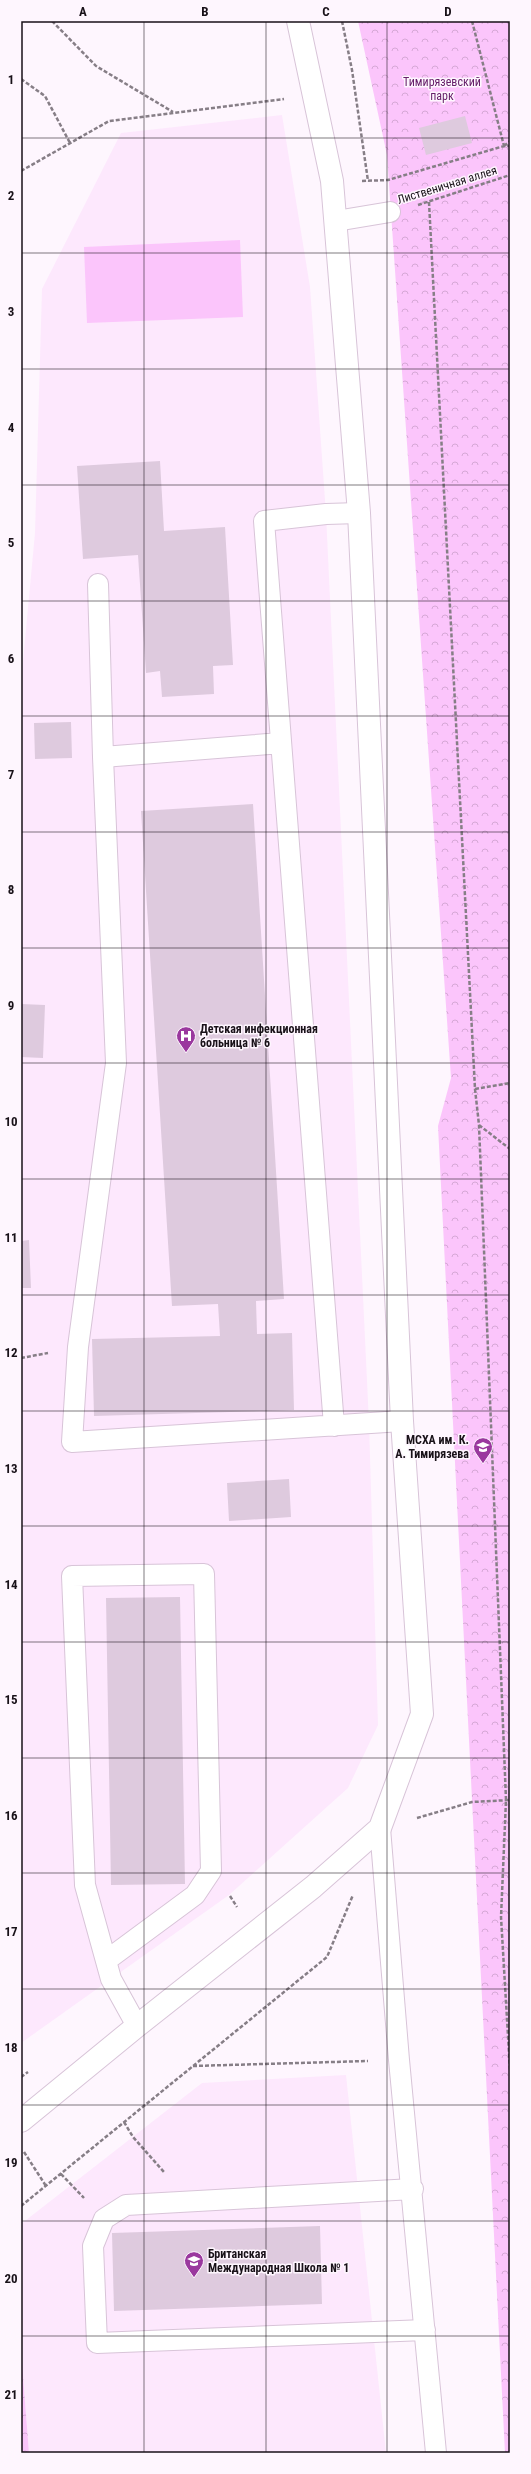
<svg xmlns="http://www.w3.org/2000/svg" width="531" height="2474" font-family="'Roboto Condensed',sans-serif">
<style>
.built{fill:#fde8fd}
.grass{fill:#fbc5fb}
.park{fill:url(#park-crowns)}
.building{fill:#decade}
.lines{fill:none;stroke-linecap:round;stroke-linejoin:round}
.service-casing{stroke:#d8c4d8;stroke-width:22}
.minor-casing{stroke:#d8c4d8;stroke-width:24}
.path{stroke:#867e86;stroke-width:2.5;stroke-dasharray:4 2;stroke-linecap:butt}
.service{stroke:#fff;stroke-width:20}
.minor{stroke:#fff;stroke-width:22}
.grid{fill:none;stroke:#181118;stroke-width:1;stroke-opacity:0.55}
.labels{text-anchor:middle;stroke-width:3;stroke-linejoin:round;paint-order:stroke}
.park-label{font-size:12px;fill:#67206a;stroke:#fef6fe}
.street-label{font-size:12px;fill:#181118;stroke:#fef6fe}
.poi-label{font-size:12px;font-weight:bold;fill:#181118;stroke:#fef6fe;text-anchor:start}
.neatline{fill:none;stroke:#181118;stroke-width:1.5}
.grid-label{font-size:13px;text-anchor:middle;font-weight:bold;fill:#181118}
</style>
<defs>
<pattern id="park-crowns" width="20" height="18" patternUnits="userSpaceOnUse"><rect width="20" height="18" fill="#fbc5fb"/><path d="M2 6a3 3 0 1 1 6 0M12 15a3 3 0 1 1 6 0" fill="none" stroke="#d6a8d6"/></pattern>
</defs>
<rect width="100%" height="100%" fill="#fef6fe"/>
<path class="built" d="M 282,115 L 310,287 L 326,514 L 369,1423 L 378,1725 L 348,1788 L 229,1895 L 21,2043 L 21,683 L 35,533 L 42,289 L 121,133 Z
M 346,2075 L 386,2453 L 29,2453 L 21,2350 L 21,2224 L 202,2083 Z"/>
<path class="grass" d="M 240,240 L 243,317 L 87,323 L 84,247 Z"/>
<path class="park" d="M 358,21 L 510,21 L 510,2453 L 505,2453 L 438,1126 L 451,1078 L 387,155 Z
M 21,2350 L 29,2453 L 21,2453 Z"/>
<path class="building" d="M 465,116 L 472,143 L 426,155 L 419,128 Z
M 160,461 L 164,531 L 225,527 L 233,665 L 213,666 L 214,694 L 162,697 L 160,671 L 146,673 L 138,555 L 83,559 L 77,466 Z
M 71,722 L 72,758 L 35,759 L 34,723 Z
M 253,804 L 284,1299 L 256,1301 L 257,1334 L 292,1333 L 294,1410 L 94,1416 L 92,1339 L 220,1336 L 218,1304 L 172,1306 L 141,811 Z
M 21,1004 L 45,1005 L 43,1058 L 21,1057 Z
M 29,1240 L 31,1288 L 21,1288 L 21,1241 Z
M 289,1479 L 291,1517 L 229,1521 L 227,1483 Z
M 180,1597 L 185,1884 L 111,1885 L 106,1598 Z
M 320,2226 L 322,2304 L 114,2311 L 112,2233 Z"/>
<g class="lines">
<defs>
<path id="service" d="M 336,221 L 390,212
M 98,584 L 103,757
M 281,743 L 103,757 L 116,1063 L 78,1347 L 72,1442 L 402,1421
M 334,1426 L 264,521 L 326,514 L 359,513
M 380,1828 L 399,2060 L 436,2453
M 107,1960 L 195,1895 L 211,1871 L 204,1574 L 72,1576 L 85,1885 L 111,1979 L 137,2026
M 413,2189 L 126,2205 L 104,2219 L 93,2246 L 97,2343 L 425,2330"/>
<path id="minor" d="M 21,2121 L 137,2026 L 313,1887 L 380,1828 L 422,1714 L 402,1421 L 359,513 L 332,181 L 298,21"/>
</defs>
<use href="#service" class="service-casing"/>
<use href="#minor" class="minor-casing"/>
<path class="path" d="M 52,21 L 96,66 L 173,112
M 342,21 L 352,70 L 368,181
M 472,21 L 504,146
M 21,79 L 45,96 L 70,143
M 504,146 L 510,141
M 21,171 L 109,121 L 284,99
M 362,181 L 388,180 L 504,146 L 510,146
M 429,202 L 475,1089 L 479,1125 L 506,1800 L 501,1917 L 510,2070
M 418,205 L 510,175
M 475,1089 L 510,1083
M 479,1125 L 510,1149
M 21,1358 L 48,1353
M 417,1818 L 472,1802 L 510,1800
M 230,1896 L 237,1907
M 193,2066 L 368,2061
M 21,2077 L 28,2072
M 124,2122 L 133,2137 L 164,2172
M 24,2152 L 46,2186
M 61,2174 L 84,2198
M 21,2206 L 327,1957 L 353,1895"/>
<use href="#service" class="service"/>
<use href="#minor" class="minor"/>
</g>
<path class="grid" d="M 144,21 L 144,2453M 266,21 L 266,2453M 387,21 L 387,2453M 21,138 L 510,138M 21,253 L 510,253M 21,369 L 510,369M 21,485 L 510,485M 21,601 L 510,601M 21,716 L 510,716M 21,832 L 510,832M 21,948 L 510,948M 21,1063 L 510,1063M 21,1179 L 510,1179M 21,1295 L 510,1295M 21,1411 L 510,1411M 21,1526 L 510,1526M 21,1642 L 510,1642M 21,1758 L 510,1758M 21,1873 L 510,1873M 21,1989 L 510,1989M 21,2105 L 510,2105M 21,2221 L 510,2221M 21,2336 L 510,2336"/>
<defs>
<symbol id="hospital-pin" viewBox="-11 -11 22 30"><path d="M0 17L-7.5 6A9.5 9.5 0 1 1 7.5 6Z" fill="#9a389e" stroke="#fef6fe"/><path d="M-5-5h3v3.5h4V-5h3V5h-3V1.5h-4V5h-3Z" fill="#fff"/></symbol>
<symbol id="university-pin" viewBox="-11 -11 22 30"><path d="M0 17L-7.5 6A9.5 9.5 0 1 1 7.5 6Z" fill="#9a389e" stroke="#fef6fe"/><path d="M0-5L7-2L0 1L-7-2ZM-4 1L0 2.5L4 1V4Q0 6-4 4Z" fill="#fff"/></symbol>
<symbol id="school-pin" viewBox="-11 -11 22 30"><path d="M0 17L-7.5 6A9.5 9.5 0 1 1 7.5 6Z" fill="#9a389e" stroke="#fef6fe"/><path d="M0-5L7-2L0 1L-7-2ZM-4 1L0 2.5L4 1V4Q0 6-4 4Z" fill="#fff"/></symbol>
</defs>
<g fill-rule="evenodd">
<use href="#hospital-pin" x="175" y="1025" width="22" height="30"/>
<use href="#university-pin" x="472" y="1436" width="22" height="30"/>
<use href="#school-pin" x="183" y="2250" width="22" height="30"/>
</g>
<g class="labels">
<g class="park-label">
<text x="442" y="86">Тимирязевский<tspan x="442" dy="14">парк</tspan></text>
</g>
<g class="street-label">
<text transform="translate(447 185) rotate(-17)" y="4">Лиственичная аллея</text>
</g>
<g class="poi-label">
<text x="200" y="1033">Детская инфекционная<tspan x="200" dy="14">больница № 6</tspan></text>
<text x="469" y="1444" text-anchor="end">МСХА им. К.<tspan x="469" dy="14">А. Тимирязева</tspan></text>
<text x="208" y="2258">Британская<tspan x="208" dy="14">Международная Школа № 1</tspan></text>
</g>
</g>
<rect width="531" height="2474" fill="none" stroke="#fef6fe" stroke-width="44"/>
<rect x="22" y="22" width="487" height="2430" class="neatline"/>
<g class="grid-label">
<text x="83" y="16">A</text>
<text x="205" y="16">B</text>
<text x="326" y="16">C</text>
<text x="448" y="16">D</text>
<text x="11" y="84">1</text>
<text x="11" y="200">2</text>
<text x="11" y="316">3</text>
<text x="11" y="432">4</text>
<text x="11" y="547">5</text>
<text x="11" y="663">6</text>
<text x="11" y="779">7</text>
<text x="11" y="894">8</text>
<text x="11" y="1010">9</text>
<text x="11" y="1126">10</text>
<text x="11" y="1242">11</text>
<text x="11" y="1357">12</text>
<text x="11" y="1473">13</text>
<text x="11" y="1589">14</text>
<text x="11" y="1704">15</text>
<text x="11" y="1820">16</text>
<text x="11" y="1936">17</text>
<text x="11" y="2052">18</text>
<text x="11" y="2167">19</text>
<text x="11" y="2283">20</text>
<text x="11" y="2399">21</text>
</g>
</svg>
